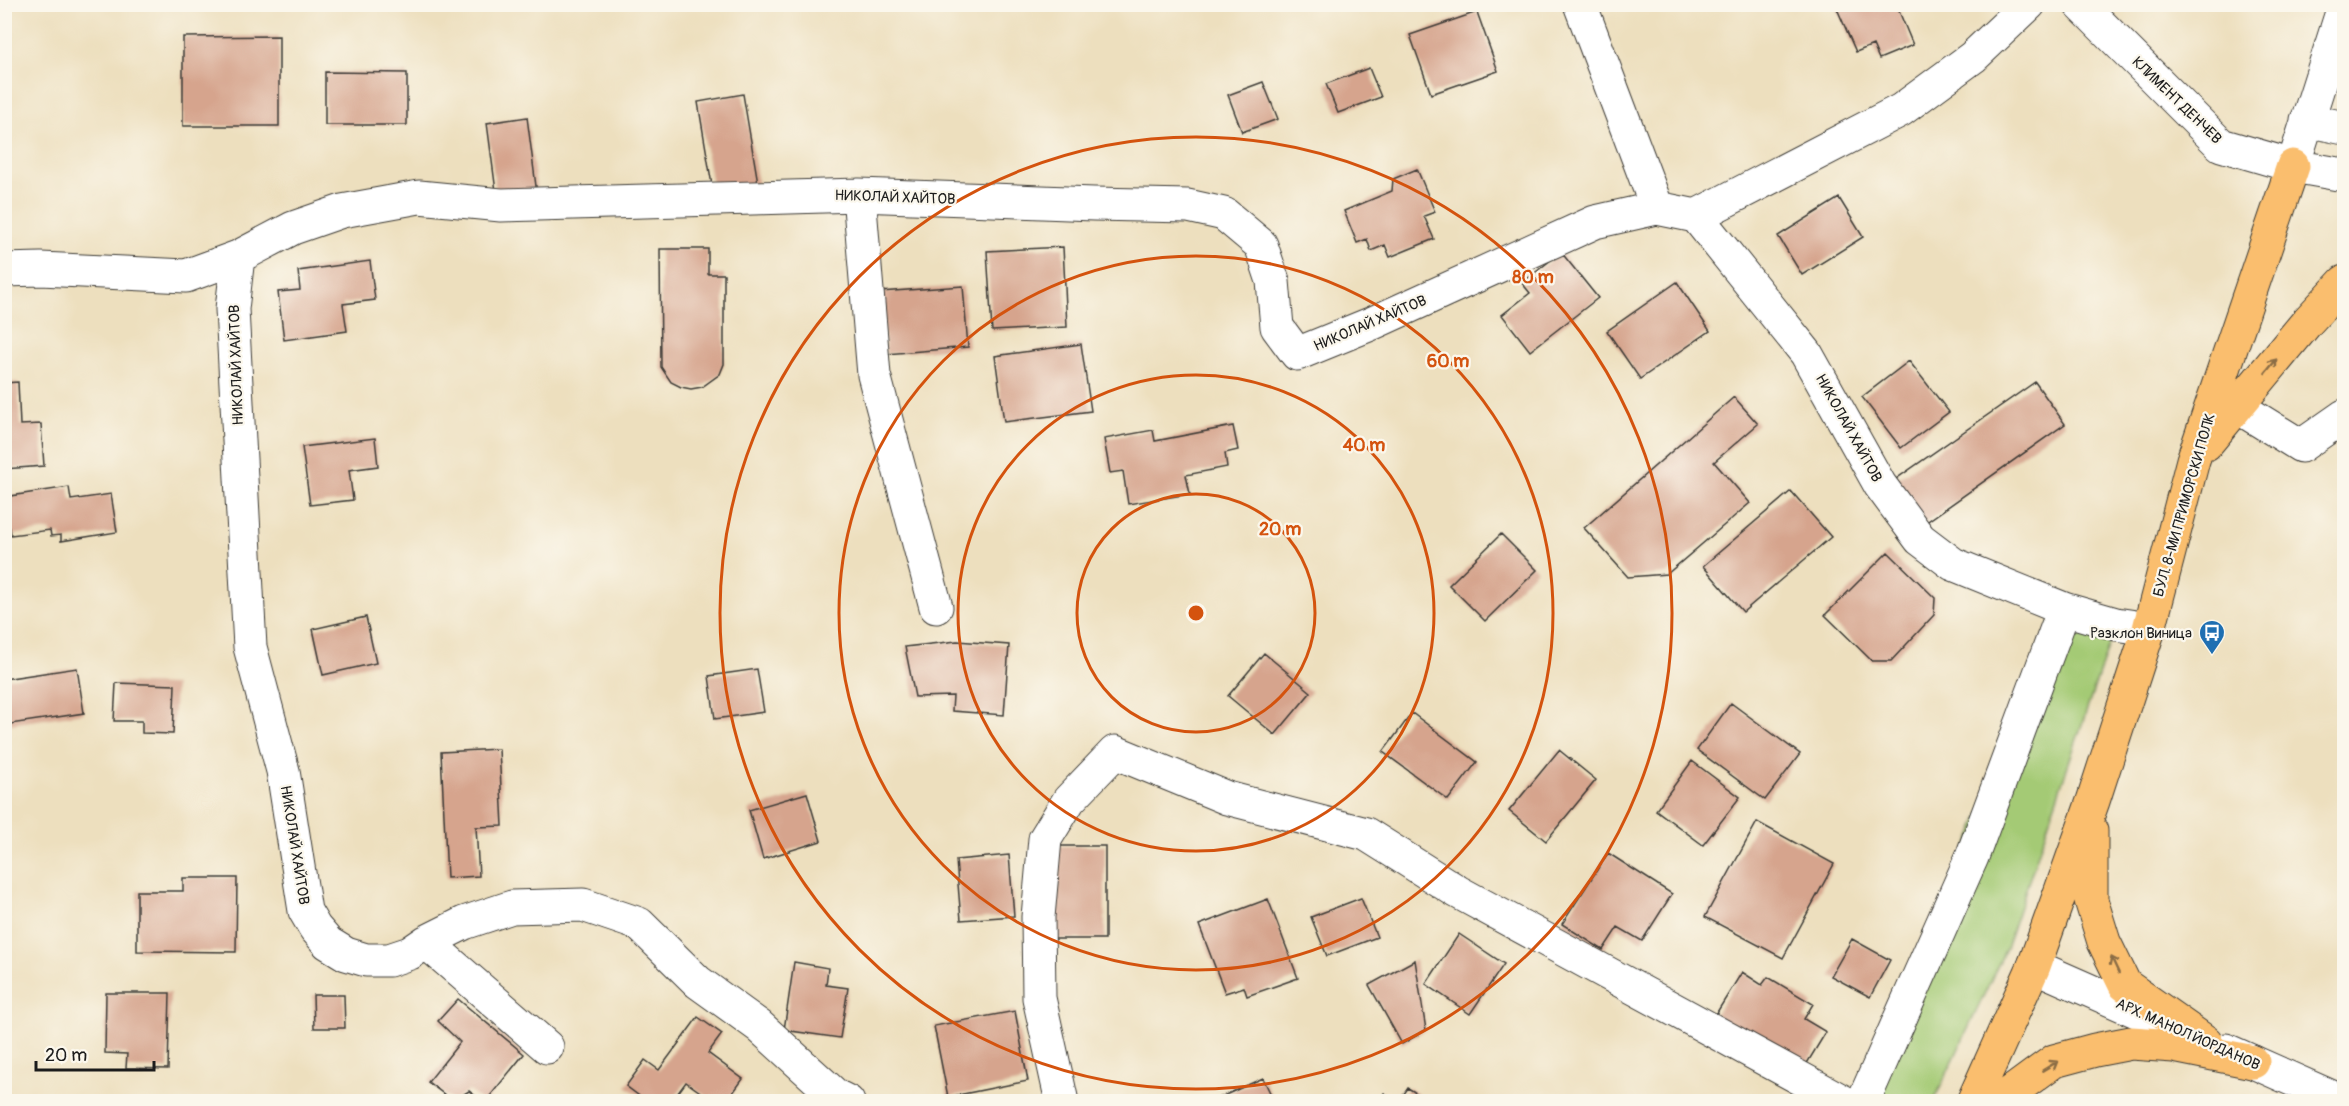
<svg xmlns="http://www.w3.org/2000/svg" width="2349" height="1106" font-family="Pangolin,sans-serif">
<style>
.green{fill:#a4ca75;stroke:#607348;stroke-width:1.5}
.building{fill:#d6a48d}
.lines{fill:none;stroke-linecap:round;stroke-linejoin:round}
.minor-casing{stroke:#3b3934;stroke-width:35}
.major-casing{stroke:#3b3934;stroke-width:35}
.minor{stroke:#fff;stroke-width:33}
.major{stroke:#fabe6e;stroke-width:33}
.oneway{stroke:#8b6d45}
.ring{fill:none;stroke:#d4530e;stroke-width:3}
.labels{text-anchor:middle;stroke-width:4.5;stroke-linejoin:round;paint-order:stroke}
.street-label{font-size:15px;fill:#1c1c1c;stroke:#fbf7ec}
.poi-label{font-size:15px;fill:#1c1c1c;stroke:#fbf7ec;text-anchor:end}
.centre{fill:#d4530e;stroke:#fbf7ec;stroke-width:3}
.ring-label{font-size:18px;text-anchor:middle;font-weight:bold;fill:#d4530e;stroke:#fbf7ec;stroke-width:4.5;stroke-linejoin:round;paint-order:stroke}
</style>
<rect width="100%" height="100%" fill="#fbf7ec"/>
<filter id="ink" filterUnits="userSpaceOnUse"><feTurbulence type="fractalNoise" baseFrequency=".0167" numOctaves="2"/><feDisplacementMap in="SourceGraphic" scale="12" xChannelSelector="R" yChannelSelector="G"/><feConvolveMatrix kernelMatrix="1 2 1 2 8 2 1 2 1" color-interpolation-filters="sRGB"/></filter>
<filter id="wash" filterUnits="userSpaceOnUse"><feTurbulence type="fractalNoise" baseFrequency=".008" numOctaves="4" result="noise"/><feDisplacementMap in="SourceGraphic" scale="24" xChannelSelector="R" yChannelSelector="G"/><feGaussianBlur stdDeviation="1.35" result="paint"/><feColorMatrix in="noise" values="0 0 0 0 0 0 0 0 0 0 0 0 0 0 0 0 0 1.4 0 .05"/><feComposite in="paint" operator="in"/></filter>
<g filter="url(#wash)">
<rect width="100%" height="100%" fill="#eddfbe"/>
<path class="green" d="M 2064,609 L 2116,624 L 2006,948 L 1934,1101 L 1863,1102 Z"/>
<g id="blocks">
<path class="building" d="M 1835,4 L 1896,4 L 1913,45 L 1879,59 L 1873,45 L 1856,52 Z
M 1477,12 L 1498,71 L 1431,94 L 1410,35 Z
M 279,36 L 279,126 L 183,126 L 183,37 Z
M 1369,68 L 1381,97 L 1338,113 L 1326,84 Z
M 325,72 L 407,73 L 407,125 L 325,125 Z
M 1263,82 L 1278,119 L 1242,132 L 1228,95 Z
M 743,94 L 758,183 L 713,191 L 698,102 Z
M 527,117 L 537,194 L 497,199 L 487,123 Z
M 1417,169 L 1435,212 L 1424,216 L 1434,239 L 1390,257 L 1385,245 L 1371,251 L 1367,239 L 1357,243 L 1344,211 L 1392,191 L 1393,179 Z
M 1839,198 L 1863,237 L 1802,275 L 1778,236 Z
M 1063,247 L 1067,327 L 992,331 L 987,251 Z
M 660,249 L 708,249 L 708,274 L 724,274 L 724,364 L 720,374 L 702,387 L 691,389 L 681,387 L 671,382 L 661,367 Z
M 1561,252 L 1598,298 L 1530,351 L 1502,315 L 1530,293 L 1522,283 Z
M 370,261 L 375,300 L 343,304 L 347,331 L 284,340 L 278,292 L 300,290 L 298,271 Z
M 1677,282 L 1710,331 L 1640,379 L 1607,331 Z
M 963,286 L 968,347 L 886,354 L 880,292 Z
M 1081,344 L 1091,411 L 1004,422 L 995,356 Z
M 1909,361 L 1949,412 L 1901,448 L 1862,397 Z
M 18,382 L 20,425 L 41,424 L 44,466 L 4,469 L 4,383 Z
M 2035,382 L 2065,424 L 1925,523 L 1896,479 Z
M 1734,397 L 1758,424 L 1714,462 L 1750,503 L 1667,574 L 1628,577 L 1584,528 Z
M 1233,426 L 1238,450 L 1225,453 L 1227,467 L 1186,475 L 1190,494 L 1128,504 L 1123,471 L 1110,473 L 1104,439 L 1153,430 L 1155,441 Z
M 375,438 L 378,466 L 349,470 L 353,500 L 310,505 L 302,447 Z
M 69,487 L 71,500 L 111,494 L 117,532 L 61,541 L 61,535 L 51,536 L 50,530 L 11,535 L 10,528 L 4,528 L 4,497 Z
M 1791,491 L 1831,537 L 1743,612 L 1703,566 Z
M 1501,534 L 1537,570 L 1485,621 L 1449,585 Z
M 1888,552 L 1935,598 L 1934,615 L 1891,661 L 1872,661 L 1825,615 Z
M 366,617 L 376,663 L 323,675 L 313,629 Z
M 957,641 L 1009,645 L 1004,715 L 952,711 L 953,696 L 915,697 L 905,647 Z
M 1264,653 L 1311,692 L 1275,735 L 1228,696 Z
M 77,668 L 84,713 L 4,725 L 4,679 Z
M 757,669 L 764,712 L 715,719 L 709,676 Z
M 116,683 L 175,685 L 173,734 L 142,733 L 142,721 L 114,721 Z
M 1731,703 L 1800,754 L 1765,800 L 1697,750 Z
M 1412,713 L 1477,762 L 1448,800 L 1383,752 Z
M 499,749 L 503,826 L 476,827 L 479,876 L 447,878 L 441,752 Z
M 1559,750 L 1596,780 L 1546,841 L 1509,811 Z
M 1692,761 L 1740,797 L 1703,845 L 1656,810 Z
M 807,793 L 821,841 L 763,859 L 749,810 Z
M 1757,822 L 1834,864 L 1783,958 L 1705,917 Z
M 1053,846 L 1105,846 L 1105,939 L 1053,939 Z
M 1608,853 L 1672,894 L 1642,941 L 1618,927 L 1603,950 L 1562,924 Z
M 1009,855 L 1014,916 L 961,920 L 956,860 Z
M 183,878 L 237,878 L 236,952 L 137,951 L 137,891 L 183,891 Z
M 1361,898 L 1377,937 L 1327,956 L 1311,917 Z
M 1268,899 L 1298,978 L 1247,996 L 1244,987 L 1225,993 L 1199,925 Z
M 1459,934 L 1504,964 L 1470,1014 L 1426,984 Z
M 1852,939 L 1890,960 L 1870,997 L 1831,976 Z
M 1415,960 L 1426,1030 L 1402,1044 L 1369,985 Z
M 794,962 L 828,968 L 826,985 L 848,988 L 840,1038 L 784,1030 Z
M 1742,972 L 1762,985 L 1768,977 L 1813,1004 L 1804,1019 L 1826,1032 L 1803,1070 L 1714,1017 Z
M 106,993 L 170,993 L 168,1069 L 126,1068 L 127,1054 L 105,1053 Z
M 313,995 L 344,995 L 345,1028 L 314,1028 Z
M 458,999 L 524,1054 L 486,1101 L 482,1101 L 469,1091 L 453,1101 L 428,1082 L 460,1042 L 438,1021 Z
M 1015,1011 L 1028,1081 L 948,1097 L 934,1026 Z
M 698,1017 L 722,1034 L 708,1053 L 743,1079 L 727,1101 L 713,1101 L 686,1082 L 672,1101 L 646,1101 L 626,1086 L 645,1060 L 659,1070 Z
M 1263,1078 L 1274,1101 L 1212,1101 Z
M 1408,1088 L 1429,1101 L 1399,1101 Z
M 1384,1093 L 1397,1101 L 1379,1101 Z"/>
</g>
</g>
<g filter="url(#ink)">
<use href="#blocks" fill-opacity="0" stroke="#3b3934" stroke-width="1.5"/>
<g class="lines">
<defs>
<path id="minor" d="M 1580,4 L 1657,208
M 2080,4 L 2221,145 L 2293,166 L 2344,175
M 2307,120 L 2344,128
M 2293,166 L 2344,6
M 859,195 L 874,375 L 936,607
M 1696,216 L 1901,110 L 1973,57 L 2029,4
M 4,270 L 41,269 L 186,276 L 238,257
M 2238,407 L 2301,446 L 2344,416
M 426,942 L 547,1047
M 2034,966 L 2168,1025
M 2226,1050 L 2343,1102
M 848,1102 L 836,1096 L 759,1026 L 698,982 L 639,924 L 583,905 L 512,907 L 464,923 L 426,942 L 410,953 L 389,960 L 366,960 L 346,954 L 328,943 L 315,928 L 305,911 L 283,771 L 250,647 L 232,309 L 238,257 L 293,228 L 342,211 L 419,197 L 501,205 L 859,195 L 1094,204 L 1188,206 L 1224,214 L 1261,245 L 1273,281 L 1277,327 L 1297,354 L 1373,323 L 1595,222 L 1657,208 L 1696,216 L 1806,353 L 1880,485 L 1920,539 L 1953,564 L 2064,609 L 2116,624 L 2149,629
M 1062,1102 L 1039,998 L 1038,917 L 1045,839 L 1069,800 L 1115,752 L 1227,798 L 1366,834 L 1458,892 L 1844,1102
M 1863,1102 L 1972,857 L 2064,609"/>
<path id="major" d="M 2206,444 L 2308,321 L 2344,282
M 2091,831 L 2091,900 L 2104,942 L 2125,985 L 2206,1042
M 1973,1102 L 2034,966 L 2093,801 L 2149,629 L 2193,460 L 2293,166
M 2004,1102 L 2013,1091 L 2054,1061 L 2095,1050 L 2131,1043 L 2174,1046 L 2253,1062"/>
</defs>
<use href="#minor" class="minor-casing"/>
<use href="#major" class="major-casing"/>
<use href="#minor" class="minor"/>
<use href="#major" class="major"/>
</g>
<defs><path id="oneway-shaft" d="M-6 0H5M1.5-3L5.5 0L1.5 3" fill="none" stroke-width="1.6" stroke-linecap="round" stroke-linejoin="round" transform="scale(1.5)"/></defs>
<g class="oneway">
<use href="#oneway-shaft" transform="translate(2271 366) rotate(-51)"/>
<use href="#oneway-shaft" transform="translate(2115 965) rotate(-115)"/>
<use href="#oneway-shaft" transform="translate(2050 1066) rotate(-31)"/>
</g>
</g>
<g class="ring">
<circle cx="1196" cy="613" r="119"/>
<circle cx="1196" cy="613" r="238"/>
<circle cx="1196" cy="613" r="357"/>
<circle cx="1196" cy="613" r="476"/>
</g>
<defs>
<symbol id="bus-pin" viewBox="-11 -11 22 30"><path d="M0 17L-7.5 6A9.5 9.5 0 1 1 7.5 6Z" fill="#1f6fb2" stroke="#fbf7ec"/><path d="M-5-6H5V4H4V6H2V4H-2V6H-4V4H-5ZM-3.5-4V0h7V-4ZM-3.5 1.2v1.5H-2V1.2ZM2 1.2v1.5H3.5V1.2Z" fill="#fff"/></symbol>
</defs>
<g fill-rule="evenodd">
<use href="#bus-pin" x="2197" y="618" width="30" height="40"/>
</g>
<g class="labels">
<g class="street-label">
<text transform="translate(2177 100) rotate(44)" y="5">КЛИМЕНТ ДЕНЧЕВ</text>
<text transform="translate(895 197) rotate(2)" y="5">НИКОЛАЙ ХАЙТОВ</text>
<text transform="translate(1370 323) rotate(-23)" y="5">НИКОЛАЙ ХАЙТОВ</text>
<text transform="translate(236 365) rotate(-92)" y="5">НИКОЛАЙ ХАЙТОВ</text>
<text transform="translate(1849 428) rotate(61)" y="5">НИКОЛАЙ ХАЙТОВ</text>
<text transform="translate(2184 505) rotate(-74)" y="5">БУЛ. 8-МИ ПРИМОРСКИ ПОЛК</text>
<text transform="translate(295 845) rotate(81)" y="5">НИКОЛАЙ ХАЙТОВ</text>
<text transform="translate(2188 1034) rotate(24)" y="5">АРХ. МАНОЛ ЙОРДАНОВ</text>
</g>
<g class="poi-label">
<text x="2192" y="638">Разклон Виница</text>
</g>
</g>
<circle cx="1196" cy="613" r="9" class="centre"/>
<g class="ring-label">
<text x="1533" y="283">80 m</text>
<text x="1448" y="367">60 m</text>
<text x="1364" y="451">40 m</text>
<text x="1280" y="535">20 m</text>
</g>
<rect width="2349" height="1106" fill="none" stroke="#fbf7ec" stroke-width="24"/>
<path d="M36 1061v9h118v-9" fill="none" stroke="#1c1c1c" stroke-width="3"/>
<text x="45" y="1061" font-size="18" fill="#1c1c1c" stroke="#fbf7ec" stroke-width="4.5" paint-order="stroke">20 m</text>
</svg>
